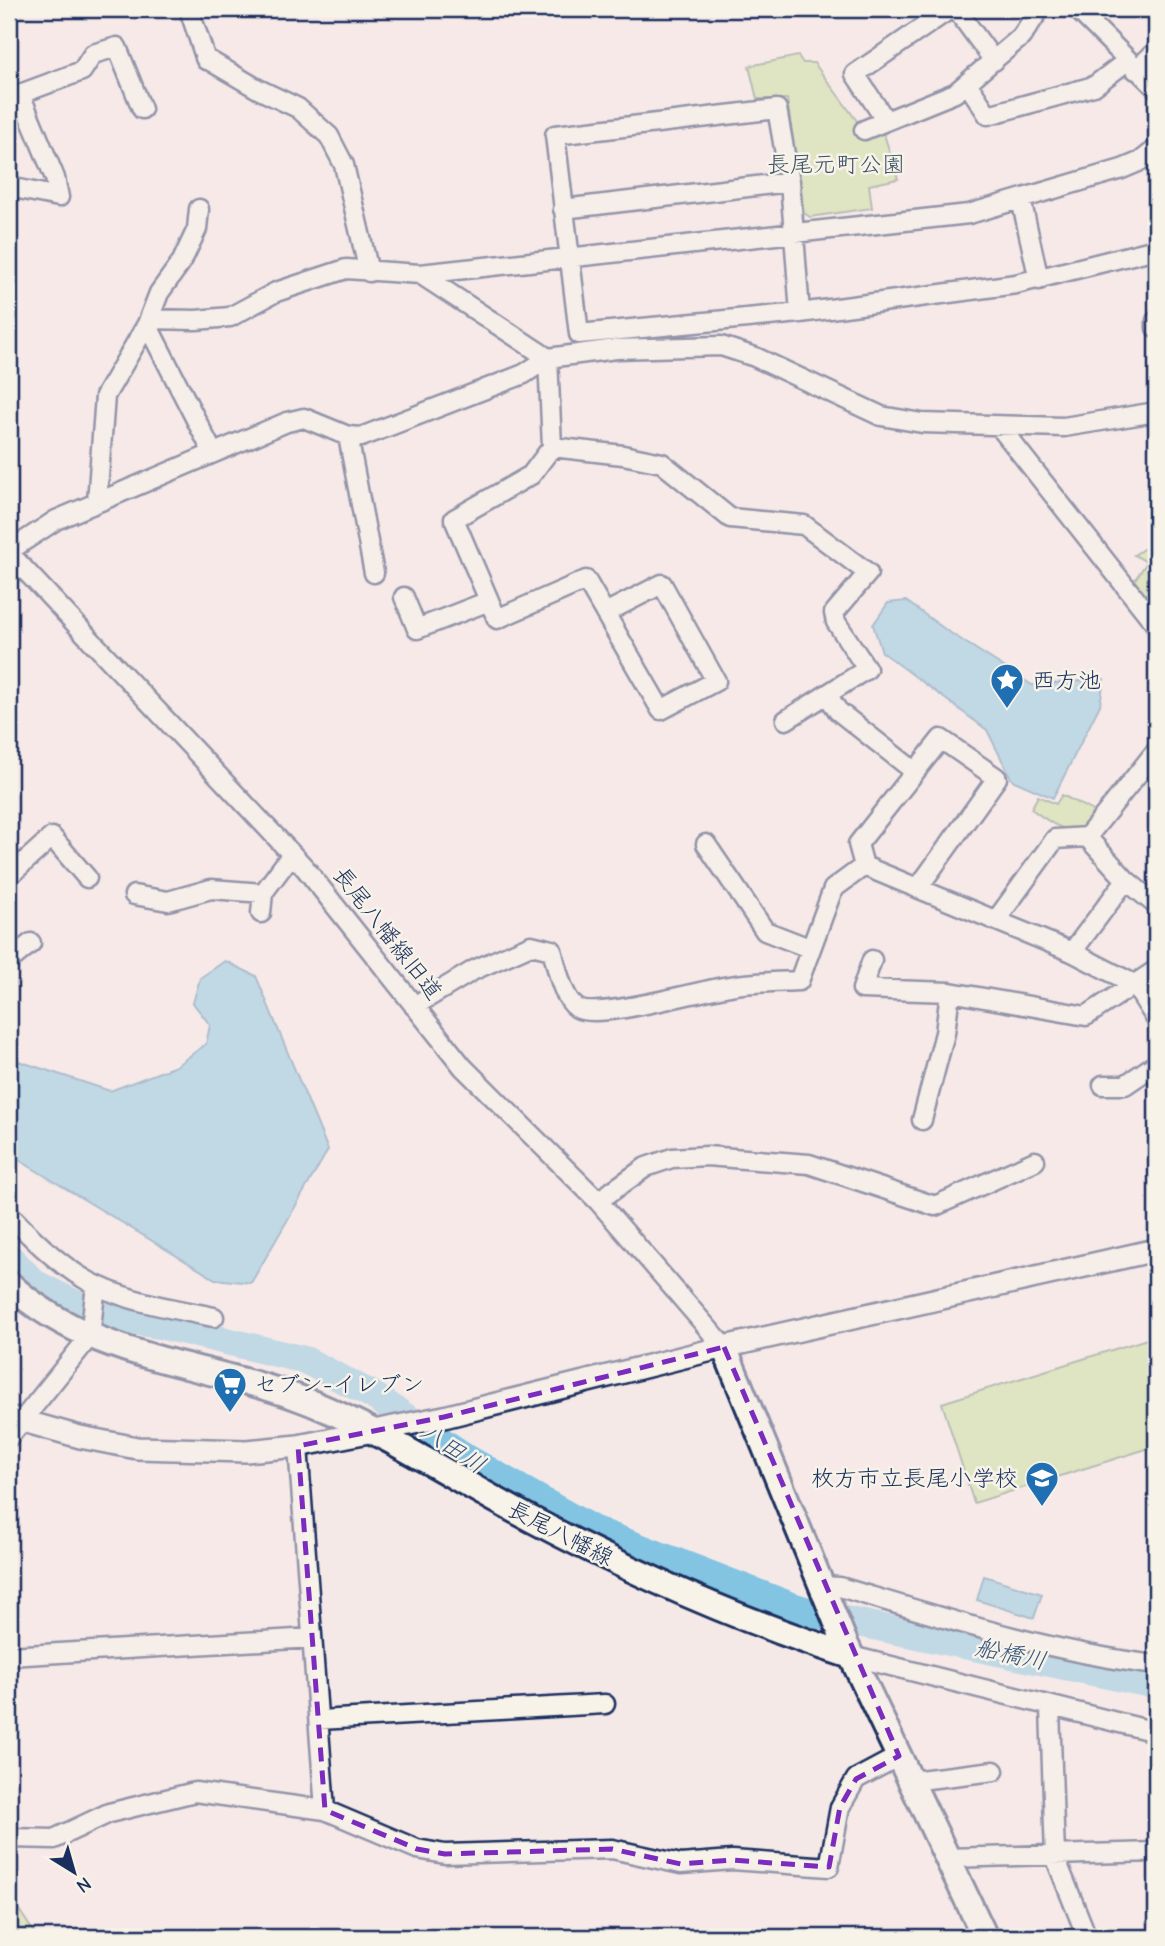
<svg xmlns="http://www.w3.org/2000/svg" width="1165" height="1946" font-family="'Comic Neue','Klee One',sans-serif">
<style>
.green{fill:#c3df96;stroke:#6f877a;stroke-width:2}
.water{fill:#82c4e2;stroke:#5988ad;stroke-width:2}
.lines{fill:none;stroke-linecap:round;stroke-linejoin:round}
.river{stroke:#82c4e2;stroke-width:28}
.minor-casing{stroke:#1b2f5e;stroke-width:23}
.tertiary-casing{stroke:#1b2f5e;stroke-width:26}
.secondary-casing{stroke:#1b2f5e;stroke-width:30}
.minor{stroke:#f7f3e8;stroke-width:18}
.tertiary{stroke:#f7f3e8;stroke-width:21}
.secondary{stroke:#f7f3e8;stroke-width:24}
.marked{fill:none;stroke:#7b2cbf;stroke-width:5;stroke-dasharray:14 9;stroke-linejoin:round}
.labels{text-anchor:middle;stroke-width:5;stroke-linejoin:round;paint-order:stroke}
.park-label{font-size:23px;fill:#3d5269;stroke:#f7f3e8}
.poi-label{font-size:23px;fill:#1b2f5e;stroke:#f7f3e8;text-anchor:start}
.street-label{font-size:23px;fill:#1b2f5e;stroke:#f7f3e8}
.water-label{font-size:24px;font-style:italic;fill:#35547f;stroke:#f7f3e8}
</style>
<rect width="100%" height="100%" fill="#f5e9e8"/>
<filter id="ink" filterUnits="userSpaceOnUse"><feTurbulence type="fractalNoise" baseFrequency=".0143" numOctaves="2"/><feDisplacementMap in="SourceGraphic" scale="14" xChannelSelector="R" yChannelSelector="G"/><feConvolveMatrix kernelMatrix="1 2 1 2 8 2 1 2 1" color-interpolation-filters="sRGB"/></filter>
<g filter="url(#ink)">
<path class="green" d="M 798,56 L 803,63 L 814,63 L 857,121 L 865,137 L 883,131 L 898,179 L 869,185 L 872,208 L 810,217 L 804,213 L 787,99 L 757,99 L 749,66 Z
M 1156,541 L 1156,611 L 1132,584 L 1147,562 L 1134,555 Z
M 1062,795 L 1097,813 C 1077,845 1053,824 1031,809 L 1038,796 L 1056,804 Z
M 1147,1339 L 1156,1369 L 1156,1446 L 974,1503 L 942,1403 Z
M 9,1903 L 19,1910 L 37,1937 L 9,1937 Z"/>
<path class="water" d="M 906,601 L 946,630 L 1032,685 L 1104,679 L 1100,705 L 1053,798 L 1012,780 L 987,730 L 882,652 L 873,625 L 888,603 Z
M 225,961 L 256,976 L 328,1150 L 251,1283 L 215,1279 L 9,1154 L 9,1058 L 110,1091 L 176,1066 L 206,1044 L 210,1025 L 193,1003 L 200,978 Z
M 984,1576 L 1042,1594 L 1034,1618 L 977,1600 Z"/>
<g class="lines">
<path class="river" d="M 9,1257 L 34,1283 L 97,1315 L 159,1325 L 305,1360 L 371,1394 L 470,1460 L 592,1529 L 789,1605 L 821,1615 L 1156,1685"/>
<defs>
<path id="minor" d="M 189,9 L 206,60
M 956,9 L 994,61
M 1077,9 L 1156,88
M 205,58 L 258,89 L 298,108 L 329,136 L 344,165 L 369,272
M 1136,70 L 1156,51
M 967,83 L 988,115 L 1094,86 L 1127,61
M 886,121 L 855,74 L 950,9
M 864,130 L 955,93 L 1021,37 L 1040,9
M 9,187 L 59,197 L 55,178 L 20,94 L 82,71 L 93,54 L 117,47 L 142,109
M 1021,199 L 1039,280
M 563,209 L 790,182
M 420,274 L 548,358
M 800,313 L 790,182 L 777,109 L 555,135 L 579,334 L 800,313 L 1016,284 L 1156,249
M 149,319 L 196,320 L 230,317 L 276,292 L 346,269 L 420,274 L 969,214 L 1122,169 L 1141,161 L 1156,149
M 1156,321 L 1156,328
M 147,324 L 213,453
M 548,358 L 552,447 L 531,475 L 454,519 L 497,619 L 586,580 L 661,710 L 716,681 L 662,584 L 605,613
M 999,426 L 1156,625
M 348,436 L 374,573
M 552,447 L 623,455 L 662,463 L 730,518 L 804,525 L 868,573 L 834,613 L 836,622 L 867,669 L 786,720
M 97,502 L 105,396 L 147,324 L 159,293 L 182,261 L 197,229 L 199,209
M 9,551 L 56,520 L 287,422 L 304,418 L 348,436 L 361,437 L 524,374 L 548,358 L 616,349 L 721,346 L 755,357 L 881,416 L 922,423 L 1064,427 L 1156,412
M 9,553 L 305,868 L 463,1067 L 598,1201 L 724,1347
M 404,597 L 417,629 L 489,601
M 828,696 L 838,711 L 914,771
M 1087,837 L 1126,880 L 1156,905
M 706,844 L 765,931 L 809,948
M 9,876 L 52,837 L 87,878
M 918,888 L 997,778 L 941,739 L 858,844 L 864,866 L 1072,952 L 1134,984 L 1156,1019
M 134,895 L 168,901 L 211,889 L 263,893
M 261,913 L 263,893 L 292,854
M 997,919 L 1055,839 L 1087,837 L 1156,751
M 1072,952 L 1126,880
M 872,960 L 862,989 L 950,992 L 1086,1016 L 1156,970
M 9,961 L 31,943
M 414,1006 L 474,970 L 531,945 L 552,950 C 557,967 562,998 577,1008 C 597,1021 700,990 730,986 C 752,982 776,982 799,981 L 833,889 L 864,866
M 1103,1085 L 1125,1085 L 1156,1064
M 922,1120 L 945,1033 L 950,992
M 598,1201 L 646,1167 L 672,1158 L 707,1156 L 809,1164 L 935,1206 L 1035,1161
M 9,1214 C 33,1240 65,1271 98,1286 C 134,1303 175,1309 214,1317
M 9,1437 L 90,1336 L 96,1285
M 298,1446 L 325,1810
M 822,1586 L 840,1587 C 944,1618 1048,1652 1156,1665
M 9,1656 L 312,1638
M 851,1656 L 1156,1732
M 1050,1708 L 1055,1857 L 1087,1937
M 319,1720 L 605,1704
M 911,1781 L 994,1771
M 9,1838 L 54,1839 L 109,1813 L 195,1792 L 325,1810 L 417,1849 L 445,1854 L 612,1849 L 681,1864 L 732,1860 L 829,1867 L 840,1807 L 856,1779 L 899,1756
M 947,1858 L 1156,1852"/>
<path id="tertiary" d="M 9,1417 L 80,1437 L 137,1448 L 246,1451 L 298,1446 L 444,1417 L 724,1347 L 1156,1250"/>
<path id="secondary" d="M 9,1284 C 96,1365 221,1362 326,1409 C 397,1440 462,1483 531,1519 C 633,1573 741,1621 851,1656
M 724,1347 L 845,1643 L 985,1937"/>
</defs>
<use href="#minor" class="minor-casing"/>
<use href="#tertiary" class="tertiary-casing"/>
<use href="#secondary" class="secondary-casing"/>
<use href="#minor" class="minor"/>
<use href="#tertiary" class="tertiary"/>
<use href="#secondary" class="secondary"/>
</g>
</g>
<path d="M0 0H1165V1946H0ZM 724,1347 L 899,1756 L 856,1779 L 840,1807 L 829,1867 L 732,1860 L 681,1864 L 612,1849 L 445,1854 L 417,1849 L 325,1810 L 298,1446 L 444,1417 Z" fill="#f5e9e8" fill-opacity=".55" fill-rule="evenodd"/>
<path class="marked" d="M 724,1347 L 899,1756 L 856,1779 L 840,1807 L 829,1867 L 732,1860 L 681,1864 L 612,1849 L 445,1854 L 417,1849 L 325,1810 L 298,1446 L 444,1417 Z"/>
<defs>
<symbol id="sight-pin" viewBox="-11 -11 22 30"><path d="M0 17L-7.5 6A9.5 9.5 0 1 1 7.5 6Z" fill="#1f6fb2" stroke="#f7f3e8"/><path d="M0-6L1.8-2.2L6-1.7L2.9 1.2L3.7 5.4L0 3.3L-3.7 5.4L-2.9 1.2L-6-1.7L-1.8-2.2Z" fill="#fff"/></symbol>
<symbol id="supermarket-pin" viewBox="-11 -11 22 30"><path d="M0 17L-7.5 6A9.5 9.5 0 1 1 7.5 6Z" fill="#1f6fb2" stroke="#f7f3e8"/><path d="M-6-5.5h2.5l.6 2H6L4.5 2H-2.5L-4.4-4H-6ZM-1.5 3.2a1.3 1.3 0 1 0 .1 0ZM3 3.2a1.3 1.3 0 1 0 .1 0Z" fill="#fff"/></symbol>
<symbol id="school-pin" viewBox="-11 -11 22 30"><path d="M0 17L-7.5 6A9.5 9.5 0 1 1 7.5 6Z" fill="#1f6fb2" stroke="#f7f3e8"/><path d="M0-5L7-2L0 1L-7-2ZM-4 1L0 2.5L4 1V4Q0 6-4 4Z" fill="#fff"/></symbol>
</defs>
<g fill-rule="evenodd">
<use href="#sight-pin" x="988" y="661" width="38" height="52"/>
<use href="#supermarket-pin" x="211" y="1365" width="38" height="52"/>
<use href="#school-pin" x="1023" y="1459" width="38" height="52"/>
</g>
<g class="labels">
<g class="park-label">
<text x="836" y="172">長尾元町公園</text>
</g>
<g class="poi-label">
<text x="1032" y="688">西方池</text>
<text x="254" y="1392">セブン-イレブン</text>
<text x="1018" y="1486" text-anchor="end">枚方市立長尾小学校</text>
</g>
<g class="street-label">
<text transform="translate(388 933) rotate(52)" y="8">長尾八幡線旧道</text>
<text transform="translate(561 1533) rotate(27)" y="8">長尾八幡線</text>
</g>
<g class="water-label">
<text transform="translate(453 1448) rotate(33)" y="8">八田川</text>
<text transform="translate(1011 1654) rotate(12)" y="8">船橋川</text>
</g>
</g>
<rect width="1165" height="1946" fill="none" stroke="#f7f3e8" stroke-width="35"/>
<rect x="18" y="18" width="1130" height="1911" fill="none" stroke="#1b2f5e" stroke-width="2.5" filter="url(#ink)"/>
<g transform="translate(74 1872) rotate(143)" stroke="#f7f3e8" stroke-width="5" paint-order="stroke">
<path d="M0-5L12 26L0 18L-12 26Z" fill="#1b2f5e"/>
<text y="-10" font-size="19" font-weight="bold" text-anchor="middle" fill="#1b2f5e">N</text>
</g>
</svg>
